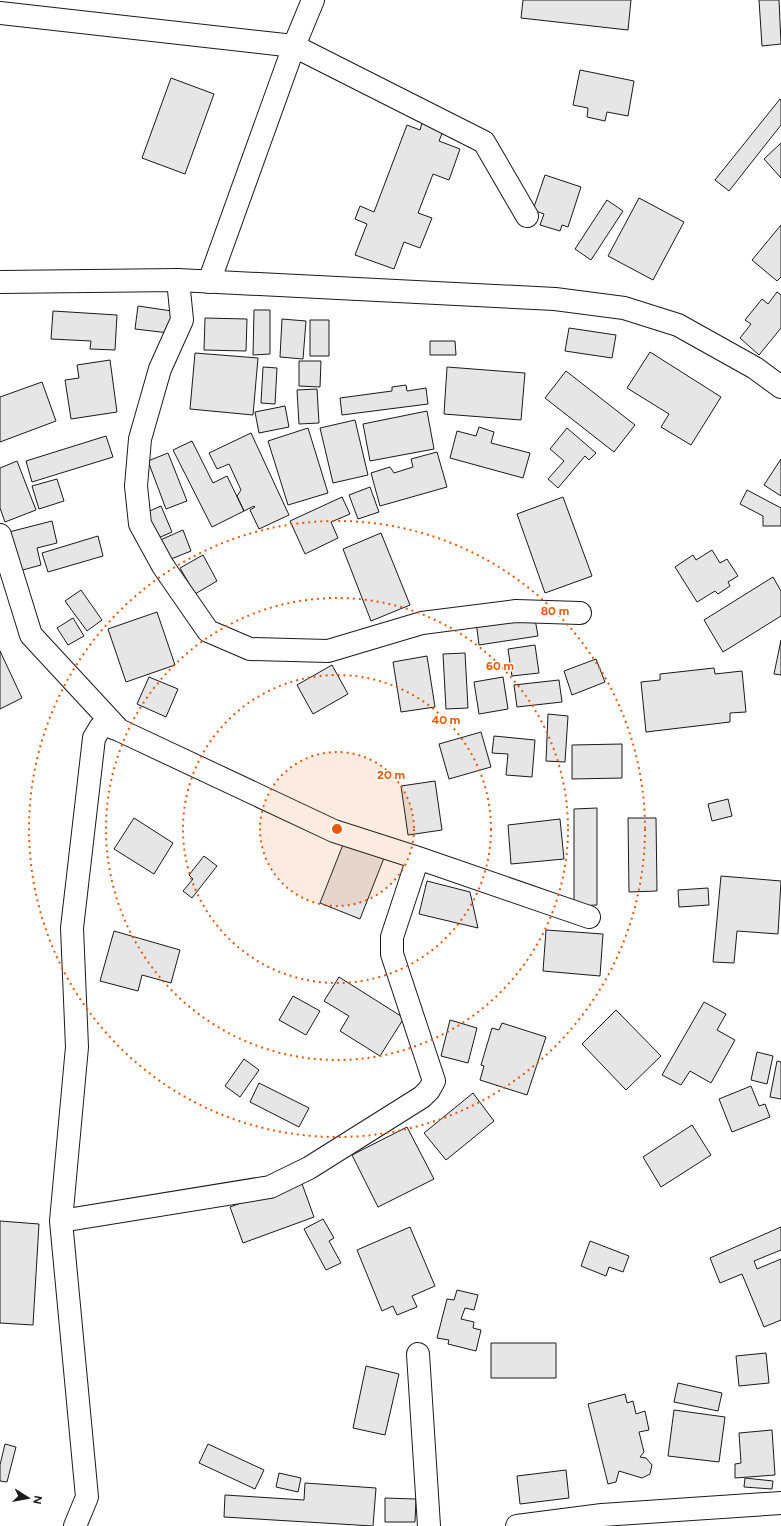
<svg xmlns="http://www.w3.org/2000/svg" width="781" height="1526" font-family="Figtree,sans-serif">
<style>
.building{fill:#e6e6e6;stroke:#1a1a1a}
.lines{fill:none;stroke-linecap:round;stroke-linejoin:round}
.minor-casing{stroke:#1a1a1a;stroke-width:24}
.tertiary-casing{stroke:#1a1a1a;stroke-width:24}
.minor{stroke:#fff;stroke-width:22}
.tertiary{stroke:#fff;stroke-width:22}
.ring{fill:none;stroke:#e8590c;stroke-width:2;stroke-dasharray:2 4}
.centre{fill:#e8590c;stroke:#fff;stroke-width:2}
.ring-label{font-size:12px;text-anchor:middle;font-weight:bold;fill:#e8590c;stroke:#fff;stroke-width:3;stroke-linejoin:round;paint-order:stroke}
</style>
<rect width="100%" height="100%" fill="#fff"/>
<path class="building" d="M 523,0 L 631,0 L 628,30 L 521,18 Z
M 759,0 L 779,0 L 781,44 L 762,46 Z
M 580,70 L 634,81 L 628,116 L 607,112 L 605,121 L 587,117 L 588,108 L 573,105 Z
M 171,78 L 214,94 L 185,174 L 142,158 Z
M 780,99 L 781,100 L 781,125 L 729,191 L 715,180 Z
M 422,123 L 443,131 L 439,141 L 460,149 L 449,180 L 433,174 L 418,213 L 432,218 L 420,248 L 404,242 L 394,269 L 355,255 L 367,224 L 355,219 L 360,206 L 374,212 L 407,125 L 420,130 Z
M 781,143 L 781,178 L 764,159 Z
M 545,175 L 581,187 L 568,227 L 562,225 L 560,231 L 540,225 L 544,214 L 533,210 Z
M 639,198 L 684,222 L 653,280 L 608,256 Z
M 607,200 L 623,211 L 591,260 L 575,249 Z
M 781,225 L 781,277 L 777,281 L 752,260 Z
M 777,292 L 781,295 L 781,328 L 759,355 L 740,338 L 751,324 L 745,320 L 762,299 L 768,304 Z
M 138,306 L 172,311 L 169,333 L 135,329 Z
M 254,310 L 270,310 L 270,354 L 253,355 Z
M 53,311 L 117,315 L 115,350 L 90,349 L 91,341 L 51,339 Z
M 205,318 L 247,319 L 246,351 L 204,350 Z
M 282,319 L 306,321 L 303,359 L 280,357 Z
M 310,320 L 329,320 L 329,356 L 310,356 Z
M 569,328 L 616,335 L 612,358 L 565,351 Z
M 430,341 L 455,341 L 456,355 L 430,355 Z
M 650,352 L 721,397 L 691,445 L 661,427 L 669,414 L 627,388 Z
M 195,353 L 258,358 L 253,415 L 190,409 Z
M 110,360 L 117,412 L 71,419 L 65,380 L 79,378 L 77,365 Z
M 299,361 L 321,361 L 320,387 L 299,386 Z
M 263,367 L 277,368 L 275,404 L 261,403 Z
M 447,367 L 525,373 L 521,420 L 444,414 Z
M 566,371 L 635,425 L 614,452 L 545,398 Z
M 42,382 L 56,421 L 0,442 L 0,397 Z
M 406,385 L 407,391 L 426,388 L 428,404 L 342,415 L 340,398 L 392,391 L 392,387 Z
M 317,389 L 319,423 L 299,424 L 297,390 Z
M 285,406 L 289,427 L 259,433 L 255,412 Z
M 427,411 L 434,449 L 370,461 L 363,424 Z
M 355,420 L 368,475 L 333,483 L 320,428 Z
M 479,427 L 494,432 L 491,443 L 530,453 L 523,478 L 450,458 L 457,431 L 476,436 Z
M 308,428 L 328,493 L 288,505 L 268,441 Z
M 567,428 L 596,453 L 589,460 L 585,456 L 558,488 L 548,479 L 564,461 L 550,449 Z
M 251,433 L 289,515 L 259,529 L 250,510 L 255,507 L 254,506 L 244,511 L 237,496 L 241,490 L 229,464 L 217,469 L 209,453 Z
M 106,436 L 113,457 L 32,482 L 26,461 Z
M 192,441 L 213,483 L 227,476 L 244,511 L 212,527 L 173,450 Z
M 437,452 L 447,487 L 380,506 L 371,473 L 390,467 L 394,473 L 413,467 L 411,459 Z
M 168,453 L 187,501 L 166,509 L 148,461 Z
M 781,459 L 781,496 L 764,485 Z
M 17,461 L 36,510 L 5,522 L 0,508 L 0,468 Z
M 57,479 L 64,501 L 39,509 L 32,486 Z
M 370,487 L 379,512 L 358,519 L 349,495 Z
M 747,490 L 781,508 L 781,526 L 763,526 L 763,516 L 740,504 Z
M 342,497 L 350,514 L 331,522 L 338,538 L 305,554 L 290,521 Z
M 563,497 L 592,576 L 545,593 L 517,514 Z
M 161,506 L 172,532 L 156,539 L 145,513 Z
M 52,521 L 57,543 L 37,548 L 41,565 L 19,571 L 9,532 Z
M 183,530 L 191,551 L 166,561 L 158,541 Z
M 381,533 L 410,605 L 371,621 L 343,549 Z
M 98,536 L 103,556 L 48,572 L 42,553 Z
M 712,550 L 720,563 L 727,559 L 738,576 L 728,582 L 730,586 L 718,594 L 715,591 L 697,602 L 675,567 L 693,555 L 696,560 Z
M 203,555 L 217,581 L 195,594 L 180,568 Z
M 773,577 L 781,591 L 781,616 L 723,652 L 704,620 Z
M 81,590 L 102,620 L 87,631 L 65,601 Z
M 157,612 L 175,665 L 126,682 L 108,629 Z
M 534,613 L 538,636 L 479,645 L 476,621 Z
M 73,618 L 84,636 L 68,645 L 57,628 Z
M 781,640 L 781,675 L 774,674 Z
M 535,645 L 539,673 L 512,676 L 508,649 Z
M 0,651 L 22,698 L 0,709 Z
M 465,653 L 468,708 L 446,709 L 443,654 Z
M 427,656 L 435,707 L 401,712 L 393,662 Z
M 596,659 L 605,682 L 572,695 L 564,671 Z
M 332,665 L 348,694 L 313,714 L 297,685 Z
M 714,668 L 715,674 L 742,671 L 746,712 L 730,713 L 730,722 L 646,732 L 641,682 L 660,680 L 660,674 Z
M 149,677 L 178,689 L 166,717 L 137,704 Z
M 503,677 L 508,709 L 479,714 L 474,682 Z
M 559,680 L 562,702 L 517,707 L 514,685 Z
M 548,714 L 568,716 L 565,762 L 546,761 Z
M 481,732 L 491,767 L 449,779 L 439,744 Z
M 494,736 L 535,740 L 532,777 L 506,775 L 508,754 L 492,753 Z
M 622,744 L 622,778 L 572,779 L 572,745 Z
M 435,781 L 442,830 L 408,835 L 401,786 Z
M 728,799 L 732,816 L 712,821 L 708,804 Z
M 597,808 L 597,905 L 574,906 L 574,809 Z
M 134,818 L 173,843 L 154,874 L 114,849 Z
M 628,818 L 656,818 L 657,891 L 629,892 Z
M 560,819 L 564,859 L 511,864 L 508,825 Z
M 344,842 L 384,858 L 360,919 L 320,903 Z
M 204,856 L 217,866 L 192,898 L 183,891 L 193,879 L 189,875 Z
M 721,876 L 781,881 L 778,934 L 737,931 L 734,963 L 713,962 Z
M 427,881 L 470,892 L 478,928 L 419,914 Z
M 708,888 L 709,905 L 679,907 L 678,890 Z
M 546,930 L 603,934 L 600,976 L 543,971 Z
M 114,931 L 180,950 L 171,983 L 142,975 L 138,991 L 100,981 Z
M 339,977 L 404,1018 L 380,1056 L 340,1031 L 349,1016 L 324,1001 Z
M 293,996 L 320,1011 L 306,1035 L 279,1020 Z
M 704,1002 L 726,1014 L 717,1030 L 735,1040 L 711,1083 L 690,1071 L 681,1085 L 662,1075 Z
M 616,1010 L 661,1056 L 626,1090 L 582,1044 Z
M 450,1020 L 477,1028 L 468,1063 L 441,1056 Z
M 502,1023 L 546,1037 L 527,1095 L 480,1080 L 484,1066 L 481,1065 L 492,1028 L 499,1030 Z
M 757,1052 L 773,1056 L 767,1084 L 751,1080 Z
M 244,1059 L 259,1070 L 240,1097 L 225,1086 Z
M 777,1061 L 781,1062 L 781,1099 L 770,1097 Z
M 259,1083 L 309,1108 L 299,1127 L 250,1102 Z
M 751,1086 L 759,1106 L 765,1104 L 770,1117 L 732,1132 L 719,1099 Z
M 473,1093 L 494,1121 L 446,1160 L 424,1133 Z
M 692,1125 L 711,1155 L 661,1187 L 643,1157 Z
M 407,1127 L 434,1179 L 378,1207 L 352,1155 Z
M 301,1181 L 314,1217 L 243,1243 L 230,1207 Z
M 323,1219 L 334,1238 L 329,1241 L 341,1263 L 326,1270 L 304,1229 Z
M 0,1221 L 39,1224 L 33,1325 L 0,1323 Z
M 410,1227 L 435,1286 L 412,1296 L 417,1307 L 397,1315 L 393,1306 L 382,1311 L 357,1250 Z
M 781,1227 L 781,1250 L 754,1261 L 757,1269 L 781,1259 L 781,1320 L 764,1327 L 742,1274 L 720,1283 L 710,1258 Z
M 590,1241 L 629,1256 L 623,1272 L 609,1267 L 606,1276 L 581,1266 Z
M 457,1290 L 478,1295 L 474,1310 L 465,1308 L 461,1319 L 474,1322 L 473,1328 L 481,1330 L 476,1351 L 448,1344 L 449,1340 L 437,1338 L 447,1299 L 454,1300 Z
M 491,1343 L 556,1343 L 556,1378 L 491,1378 Z
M 766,1353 L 769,1383 L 739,1386 L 736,1356 Z
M 366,1366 L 399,1374 L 385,1435 L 353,1428 Z
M 678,1383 L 722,1393 L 718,1411 L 674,1402 Z
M 625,1394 L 627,1403 L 633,1401 L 636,1414 L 645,1411 L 649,1430 L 639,1432 L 644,1452 L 640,1457 L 646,1458 L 652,1465 L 650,1474 L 642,1478 L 619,1471 L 616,1482 L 608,1484 L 588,1404 Z
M 674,1410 L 725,1417 L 719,1462 L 668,1456 Z
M 772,1430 L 775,1475 L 735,1478 L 735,1464 L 741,1463 L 739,1433 Z
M 5,1444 L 16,1447 L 7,1482 L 0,1481 L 0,1465 Z
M 208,1444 L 264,1470 L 255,1489 L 199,1463 Z
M 566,1470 L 569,1498 L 520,1504 L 517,1476 Z
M 279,1473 L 301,1478 L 298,1492 L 276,1487 Z
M 745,1478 L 773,1481 L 772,1489 L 744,1487 Z
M 305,1483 L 376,1488 L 373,1526 L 224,1517 L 225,1495 L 304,1500 Z
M 385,1498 L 416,1499 L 415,1522 L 385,1522 Z"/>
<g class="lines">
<defs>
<path id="minor" d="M 313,0 L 294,46 L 484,142 L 527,216
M 0,13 L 294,46 L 209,282
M 178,280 L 182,320 L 160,369 L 140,439 L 136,486 L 140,524 L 163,566 L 208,631 L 250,649 L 328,651 L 422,623 L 516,611 L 580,613
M 0,535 L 31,635 L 119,730
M 61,1221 L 270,1187 L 309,1168 L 422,1097 L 429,1090 L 434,1081 L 392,954 L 392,937 L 418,858
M 418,1354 L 429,1526
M 75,1526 L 87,1497 L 61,1221 L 77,1047 L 72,928 L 94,738 L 100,728 L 108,726 L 119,730 L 334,831 L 418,858 L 589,917
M 517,1526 L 602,1515 L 781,1503"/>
<path id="tertiary" d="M 0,282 L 178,280 L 555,299 L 624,308 L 678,325 L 755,368 L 781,387"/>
</defs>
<use href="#minor" class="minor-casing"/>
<use href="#tertiary" class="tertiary-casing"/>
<use href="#minor" class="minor"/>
<use href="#tertiary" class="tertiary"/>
</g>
<circle cx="337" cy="829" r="77" fill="#e8590c" fill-opacity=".12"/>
<g class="ring">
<circle cx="337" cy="829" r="77"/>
<circle cx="337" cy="829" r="154"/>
<circle cx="337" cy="829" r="231"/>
<circle cx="337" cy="829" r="308"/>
</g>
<circle cx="337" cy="829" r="6" class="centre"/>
<g class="ring-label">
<text x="555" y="615">80 m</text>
<text x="500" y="670">60 m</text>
<text x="446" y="724">40 m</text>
<text x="391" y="779">20 m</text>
</g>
<g transform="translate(28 1498) rotate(101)" stroke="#ffffff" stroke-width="3" paint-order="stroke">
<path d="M0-3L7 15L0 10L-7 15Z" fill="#1a1a1a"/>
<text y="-6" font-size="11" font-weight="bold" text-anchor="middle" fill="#1a1a1a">N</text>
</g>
</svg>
